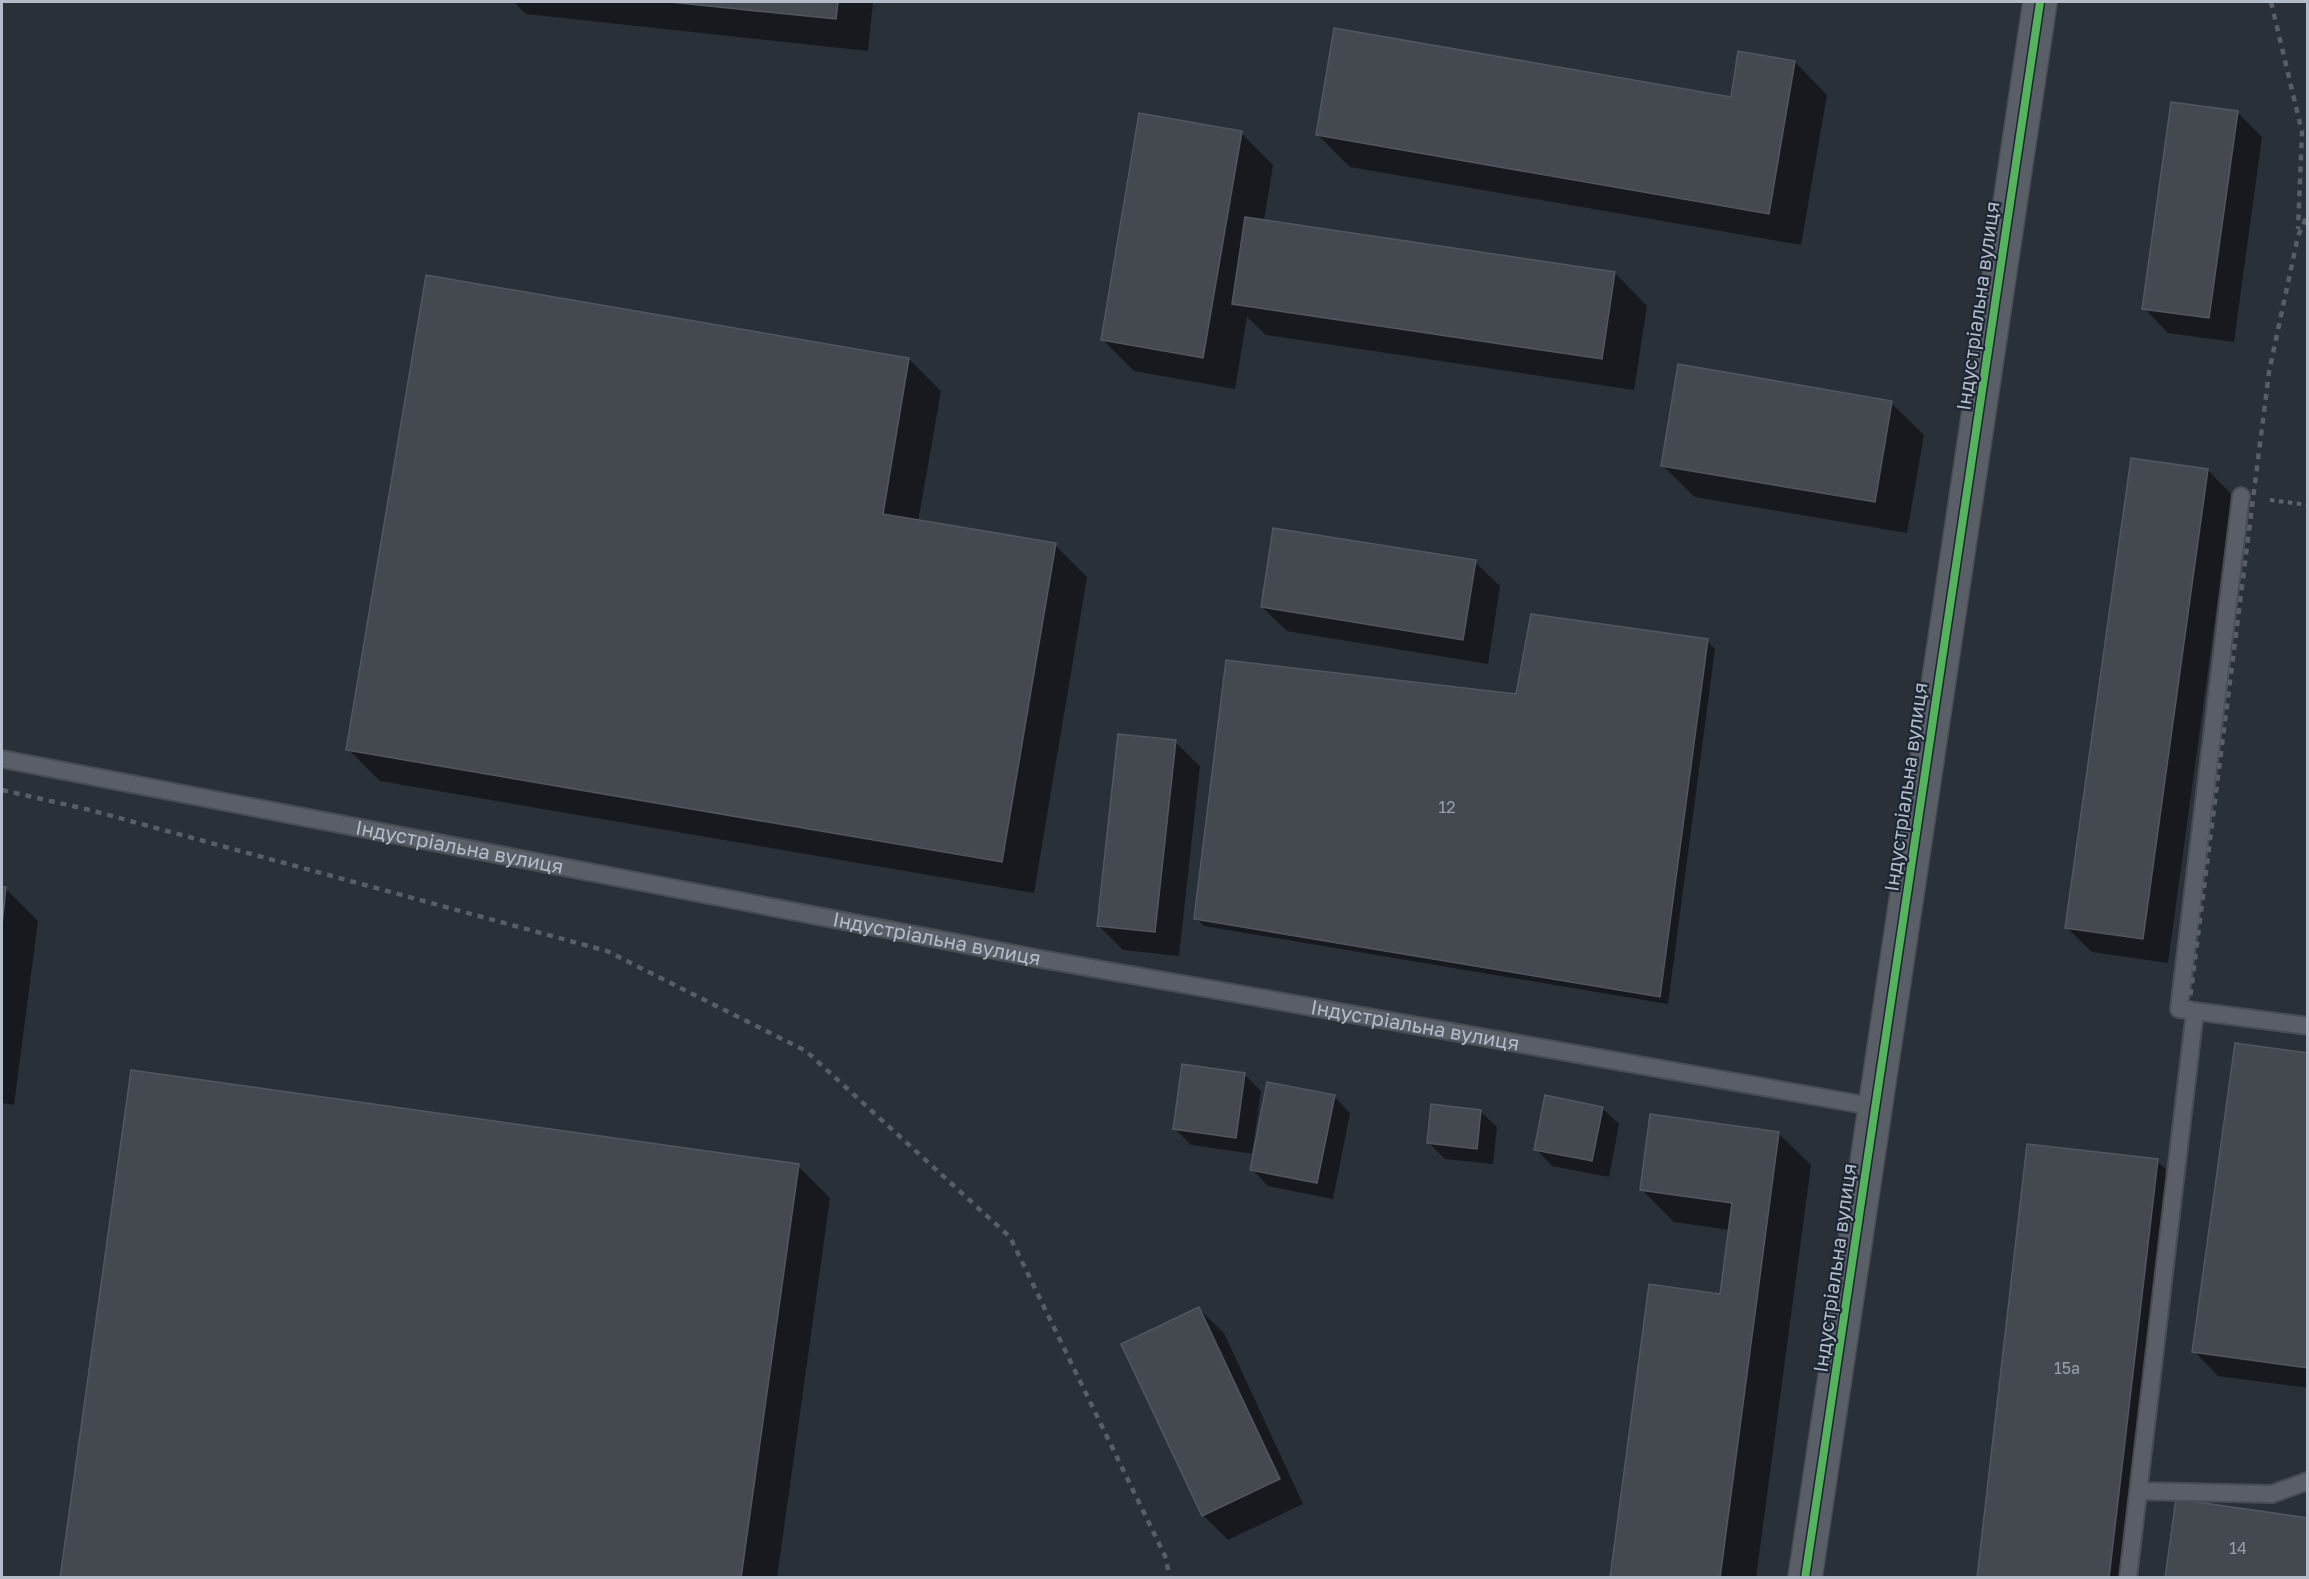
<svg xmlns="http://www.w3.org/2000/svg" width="2309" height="1579" font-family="'Golos Text',sans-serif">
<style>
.shadow{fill:#0007}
.building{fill:#444950;stroke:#52575f;stroke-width:1.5}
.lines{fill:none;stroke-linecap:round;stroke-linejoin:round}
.lane-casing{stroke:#484c53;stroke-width:20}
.street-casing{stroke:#484c53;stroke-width:36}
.path{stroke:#5d636a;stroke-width:4;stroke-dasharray:4.5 4.5;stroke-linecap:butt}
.lane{stroke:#5a5e66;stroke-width:16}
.street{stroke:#5a5e66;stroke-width:33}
.rail{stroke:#595d64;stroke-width:4.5;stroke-dasharray:6 6;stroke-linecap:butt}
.cycleway-casing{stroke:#1d2633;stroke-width:11}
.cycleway{stroke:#56b35d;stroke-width:8}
.labels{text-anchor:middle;stroke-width:4.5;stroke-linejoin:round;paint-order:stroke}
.number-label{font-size:16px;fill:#989fab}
.street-label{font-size:20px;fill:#b4bcc9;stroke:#1d2633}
</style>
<rect width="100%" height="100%" fill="#2a3038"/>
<path class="shadow" d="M 514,2 L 873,2 L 868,51 L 526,14 Z
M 1795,62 L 1827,95 L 1801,245 L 1350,167 L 1318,135 L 1732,99 Z
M 2238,113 L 2262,137 L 2234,342 L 2168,333 L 2144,308 Z
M 1241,133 L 1273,165 L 1264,221 L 1615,273 L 1647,306 L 1634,390 L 1266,335 L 1247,317 L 1235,389 L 1134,371 L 1102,339 Z
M 909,359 L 941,391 L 918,522 L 1055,545 L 1087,577 L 1034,893 L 380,781 L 348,749 Z
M 1891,403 L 1924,435 L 1907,533 L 1695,497 L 1662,465 Z
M 2208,470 L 2232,495 L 2168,963 L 2092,952 L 2067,928 Z
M 1475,562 L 1500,586 L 1488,664 L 1287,631 L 1262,607 Z
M 1707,641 L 1715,649 L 1668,1004 L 1204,926 L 1196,918 L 1517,696 Z
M 1175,742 L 1200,766 L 1179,956 L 1123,950 L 1098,925 Z
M 2,888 L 6,889 L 38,921 L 14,1105 L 2,1103 Z
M 2308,1054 L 2308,1388 L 2218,1376 L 2194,1351 Z
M 1245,1075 L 1261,1091 L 1252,1153 L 1255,1153 L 1334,1096 L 1350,1113 L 1333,1199 L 1268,1186 L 1252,1169 L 1255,1154 L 1191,1145 L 1174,1128 Z
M 1602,1108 L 1619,1124 L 1609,1177 L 1552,1166 L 1536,1149 Z
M 1480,1111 L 1497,1127 L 1493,1164 L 1445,1159 L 1429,1143 Z
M 1778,1133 L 1811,1165 L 1756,1578 L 1611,1578 L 1721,1295 L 1730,1230 L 1674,1222 L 1642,1190 Z
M 2157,1161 L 2182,1185 L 2136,1578 L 1978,1578 Z
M 798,1166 L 830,1198 L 777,1578 L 62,1578 Z
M 1199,1309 L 1224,1333 L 1303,1504 L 1228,1540 L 1203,1515 Z"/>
<path class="building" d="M 670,2 L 838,2 L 836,19 Z
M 1334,28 L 1731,97 L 1738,51 L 1795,61 L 1769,214 L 1316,135 Z
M 2171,102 L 2238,111 L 2209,318 L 2142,309 Z
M 1139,113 L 1242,131 L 1203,358 L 1101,340 Z
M 1245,217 L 1615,272 L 1602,359 L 1232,304 Z
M 426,275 L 909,358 L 883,514 L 1056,543 L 1002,862 L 346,750 Z
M 1678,364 L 1892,401 L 1875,502 L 1661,466 Z
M 2131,458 L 2208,469 L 2143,939 L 2065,928 Z
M 1273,528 L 1476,560 L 1463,640 L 1261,607 Z
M 1531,614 L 1708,639 L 1660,997 L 1194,919 L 1226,660 L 1516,694 Z
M 1118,734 L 1176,740 L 1155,932 L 1097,926 Z
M 2,887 L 6,887 L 2,926 Z
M 2235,1043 L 2308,1053 L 2308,1368 L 2192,1352 Z
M 1182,1064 L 1245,1073 L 1236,1138 L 1173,1129 Z
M 131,1070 L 799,1164 L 741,1578 L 60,1578 Z
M 1267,1082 L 1335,1095 L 1317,1183 L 1250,1170 Z
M 1545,1095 L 1603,1107 L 1592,1161 L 1534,1150 Z
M 1431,1104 L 1481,1110 L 1477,1149 L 1427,1143 Z
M 1650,1114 L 1779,1132 L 1720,1578 L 1610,1578 L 1649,1284 L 1720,1294 L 1732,1203 L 1640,1190 Z
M 2027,1144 L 2158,1159 L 2109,1578 L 1977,1578 Z
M 1199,1307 L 1280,1479 L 1202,1516 L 1121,1344 Z
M 2176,1499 L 2308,1518 L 2308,1578 L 2165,1578 Z"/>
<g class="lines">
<defs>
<g id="lane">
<path d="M 2241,496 L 2179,1009 L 2308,1026"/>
<path id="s1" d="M 2,759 L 1041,959 L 1876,1107"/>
<path d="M 2139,1491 L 2272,1494 L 2308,1481"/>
<path d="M 2128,1578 L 2195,1011"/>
</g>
<path id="street" d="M 1805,1578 L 2040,2"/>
</defs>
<use href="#lane" class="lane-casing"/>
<use href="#street" class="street-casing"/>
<path class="path" d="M 2270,500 L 2308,505"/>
<use href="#lane" class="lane"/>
<use href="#street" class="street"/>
<path class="rail" d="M 2271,2 L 2302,132 L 2298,229
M 2,790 L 90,810 L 607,951 L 806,1051 L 1010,1237 L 1165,1556 L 1170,1578
M 2189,1007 L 2269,372 L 2298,236 L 2308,214"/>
<defs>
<path id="cycleway" d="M 1805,1578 L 2040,2"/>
</defs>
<use href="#cycleway" class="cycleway-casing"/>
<use href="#cycleway" class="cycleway"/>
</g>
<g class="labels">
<g class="number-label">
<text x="1447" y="813">12</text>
<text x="2067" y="1374">15а</text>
<text x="2238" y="1554">14</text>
</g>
<g class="street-label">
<text transform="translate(1978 306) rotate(-82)" y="7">Індустріальна вулиця</text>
<text transform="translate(1906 787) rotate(-82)" y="7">Індустріальна вулиця</text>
<text dy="7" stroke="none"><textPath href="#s1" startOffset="466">Індустріальна вулиця</textPath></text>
<text dy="7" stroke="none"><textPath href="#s1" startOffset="952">Індустріальна вулиця</textPath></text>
<text dy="7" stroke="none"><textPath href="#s1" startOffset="1438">Індустріальна вулиця</textPath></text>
<text transform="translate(1835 1268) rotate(-82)" y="7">Індустріальна вулиця</text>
</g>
</g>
<rect width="2309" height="1579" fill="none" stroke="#b4bcc9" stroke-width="6"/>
</svg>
